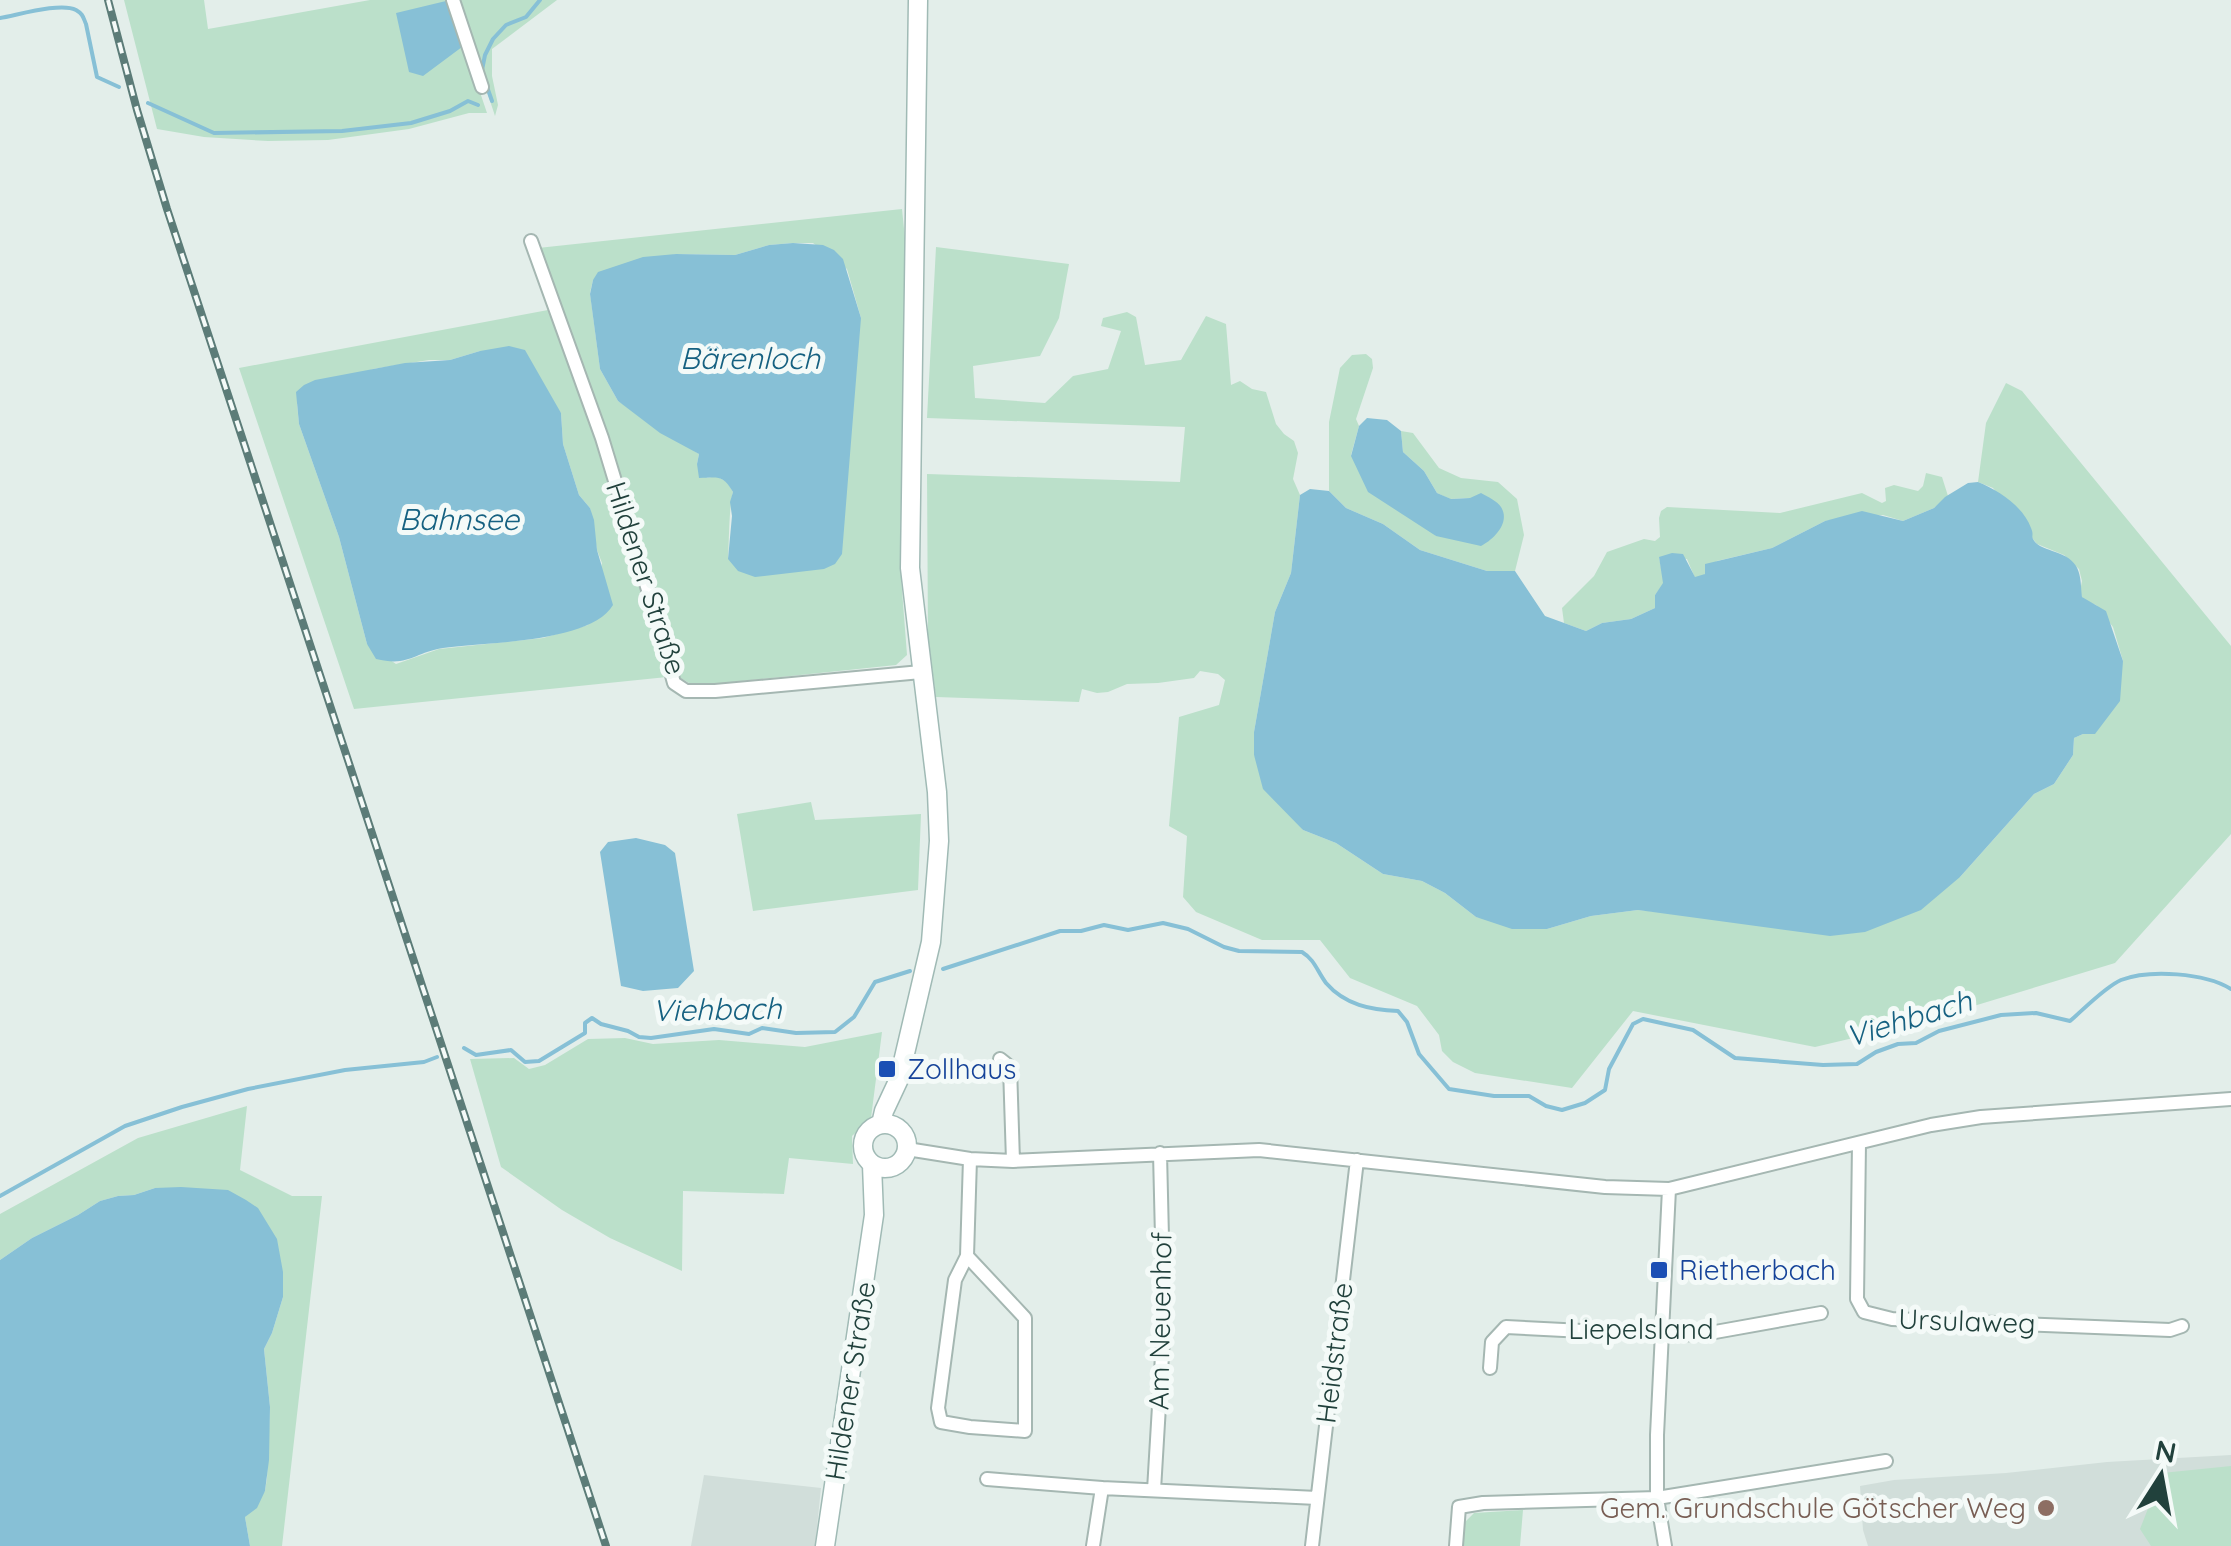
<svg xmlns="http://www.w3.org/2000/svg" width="2231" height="1546" font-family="Quicksand,sans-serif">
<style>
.built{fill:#d1deda}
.green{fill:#bbe0ca;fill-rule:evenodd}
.water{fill:#87c0d6}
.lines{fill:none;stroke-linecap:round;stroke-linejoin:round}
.stream{stroke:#87c0d6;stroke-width:4}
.street-casing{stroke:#a5b7b2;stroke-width:16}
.secondary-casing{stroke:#a0bab5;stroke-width:21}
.street{stroke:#fff;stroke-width:12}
.secondary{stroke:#fff;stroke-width:18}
.rail-casing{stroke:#5c7c78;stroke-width:8}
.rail{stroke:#f4faf8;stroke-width:4;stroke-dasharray:11;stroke-linecap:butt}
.transit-dot{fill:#1a4fb4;stroke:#f4faf8;stroke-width:4}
.education-dot{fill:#8d6e63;stroke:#f4faf8;stroke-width:4}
.labels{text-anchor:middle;stroke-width:10;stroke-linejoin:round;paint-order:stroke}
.street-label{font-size:28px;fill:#21413c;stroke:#f4faf8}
.transit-label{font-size:28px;fill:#164399;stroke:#f4faf8;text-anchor:start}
.education-label{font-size:28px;fill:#785e54;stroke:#f4faf8;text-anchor:end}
.water-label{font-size:30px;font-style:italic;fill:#166181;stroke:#f4faf8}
</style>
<rect width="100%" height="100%" fill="#e3eeea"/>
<path class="built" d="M 2231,1455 L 2231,1546 L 1868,1546 L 1863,1530 L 1860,1486 L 1894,1480 L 2006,1473 L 2107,1462 Z
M 704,1475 L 821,1488 L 815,1546 L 691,1546 Z"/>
<path class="green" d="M 124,0 L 204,0 L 208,29 L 370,0 L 449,0 L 487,113 L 469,113 L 409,129 L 328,140 L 268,141 L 204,137 L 157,129 Z
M 457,0 L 557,0 L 492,49 L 492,76 L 498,105 L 495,116 Z
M 902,209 L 907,258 L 900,564 L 907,655 L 896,665 L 694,686 L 679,677 L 669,639 L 664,613 L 646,614 L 667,677 L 354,709 L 239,368 L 548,310 L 557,305 L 538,248 ZM 793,243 L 813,243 L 847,269 L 861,318 L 728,559 C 729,543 729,506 733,492 L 727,482 L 716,476 L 707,478 L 697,464 L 699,454 L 618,401 L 600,369 L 590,293 L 593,280 L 676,254 L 735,255 L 769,245 ZM 480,351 L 561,413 L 563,444 L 579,495 L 590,508 L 597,550 L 602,563 L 588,625 L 543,638 L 439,649 L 396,664 L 367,644 L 339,537 L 299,424 L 297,404 L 373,369 L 429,360 L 450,360 Z
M 936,247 L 1069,264 L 1059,318 L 1040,356 L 973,366 L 975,398 L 1045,403 L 1073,376 L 1108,369 L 1121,331 L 1101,326 L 1103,318 L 1127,312 L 1136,317 L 1145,365 L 1181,360 L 1206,316 L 1226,324 L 1231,385 L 1240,381 L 1252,389 L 1266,392 L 1276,424 L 1284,434 L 1294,441 L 1298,453 L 1293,479 L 1300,495 L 1291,573 L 1275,612 L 1254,732 L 1254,755 L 1303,830 L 1336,843 L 1383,874 L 1422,881 L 1445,893 L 1476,917 L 1547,929 L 1591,916 L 1638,910 L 1680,914 L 1960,877 L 2034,794 L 2054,784 L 2073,755 L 2074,738 L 2083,734 L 2123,661 L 2113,627 L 2096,605 L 2085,601 L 2082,597 L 2080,591 L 2082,581 L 2079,569 L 2064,555 L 2037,544 L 1993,488 L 1978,482 L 1986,423 L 2006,383 L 2022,391 L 2231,646 L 2231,834 L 2115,963 L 1921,1022 L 1815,1047 L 1633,1011 L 1572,1088 L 1475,1073 L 1453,1062 L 1442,1051 L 1439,1035 L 1417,1006 L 1350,978 L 1320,940 L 1262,940 L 1196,912 L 1183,897 L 1187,836 L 1169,826 L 1179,717 L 1219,705 L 1225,680 L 1218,674 L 1200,671 L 1194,678 L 1158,683 L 1127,684 L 1108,692 L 1097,693 L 1082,689 L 1079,702 L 936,697 L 928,637 L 927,474 L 1180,482 L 1185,427 L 927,418 Z
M 1366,354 L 1372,359 L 1373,368 L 1356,419 L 1359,426 L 1351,455 L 1436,536 L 1470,498 L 1450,499 L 1437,493 L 1424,471 L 1403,452 L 1401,431 L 1413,433 L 1439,468 L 1461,478 L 1498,482 L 1517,499 L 1524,535 L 1515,571 L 1487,571 L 1420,550 L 1383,524 L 1346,508 L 1329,491 L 1329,422 L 1340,368 L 1352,355 Z
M 1926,473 L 1942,477 L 1948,496 L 1934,508 L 1903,521 L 1883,515 L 1825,521 L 1772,548 L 1717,561 L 1702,577 L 1695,578 L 1687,559 L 1659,557 L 1664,583 L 1655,595 L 1655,608 L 1631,619 L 1602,623 L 1586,631 L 1564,623 L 1562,608 L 1594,576 L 1607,552 L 1644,539 L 1655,541 L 1660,537 L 1659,518 L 1661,511 L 1667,507 L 1780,513 L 1862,493 L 1882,503 L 1886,501 L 1885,488 L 1894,485 L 1918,491 L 1923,486 Z
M 811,802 L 815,820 L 921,814 L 918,890 L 753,911 L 737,814 Z
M 882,1032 L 871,1118 L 852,1136 L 853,1164 L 789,1158 L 784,1194 L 683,1191 L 682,1271 L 610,1238 L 562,1210 L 501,1167 L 470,1059 L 514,1058 L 529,1069 L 545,1065 L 588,1039 L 625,1038 L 653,1044 L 719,1040 L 805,1047 Z
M 247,1106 L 240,1170 L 292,1196 L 322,1196 L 282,1546 L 250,1546 L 245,1517 L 265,1491 L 267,1478 L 270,1407 L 264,1349 L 272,1333 L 283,1297 L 155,1188 L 134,1195 L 118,1196 L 100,1201 L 78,1215 L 32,1238 L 0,1260 L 0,1214 L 138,1138 Z
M 2231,1466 L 2231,1546 L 2151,1546 L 2140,1529 L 2162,1473 Z
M 1523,1510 L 1520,1546 L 1462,1546 L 1465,1522 L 1474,1513 Z"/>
<path class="water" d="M 446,1 L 462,47 L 423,76 L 409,72 L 396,13 Z
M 793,243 L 823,245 L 834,250 L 843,259 L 861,318 L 842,554 L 835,564 L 824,569 L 755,577 L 738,571 L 728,559 L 732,516 L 730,502 L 733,492 C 722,474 718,478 699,478 L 697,464 L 699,454 L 660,433 L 618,401 L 600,369 L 590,294 L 593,280 L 598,272 L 643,257 L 676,254 L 735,255 L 769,245 Z
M 509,346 L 525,350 L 561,413 L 563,444 L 579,495 L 590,508 L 594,520 L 597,550 L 613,605 C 591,643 485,642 443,648 C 413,653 409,667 376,659 L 367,644 L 339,537 L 299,424 L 296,392 L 304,385 L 315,380 L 405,363 L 450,360 L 480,351 Z
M 1367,418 L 1387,420 L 1401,431 L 1403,452 L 1424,471 L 1437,493 L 1451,499 L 1470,498 L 1481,493 C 1488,497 1497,501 1501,507 C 1511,523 1493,540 1481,546 L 1436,536 L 1368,492 L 1351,456 L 1359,426 Z
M 1978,482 C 1998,490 2023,506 2031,528 C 2035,537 2029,535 2036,543 C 2041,548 2051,550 2058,553 C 2082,562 2080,576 2082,597 L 2106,611 L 2123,661 L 2120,701 L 2095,734 L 2083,734 L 2074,738 L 2073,755 L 2054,784 L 2034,794 L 1960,877 L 1921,910 L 1865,932 L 1830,936 L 1638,910 L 1591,916 L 1547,929 L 1512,929 L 1476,917 L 1445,893 L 1422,881 L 1383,874 L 1336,843 L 1303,830 L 1263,789 L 1254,755 L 1254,732 L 1275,612 L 1291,573 L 1300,495 L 1310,489 L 1329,491 L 1346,508 L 1383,524 L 1420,550 L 1487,571 L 1515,571 L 1545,616 L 1586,631 L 1602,623 L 1631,619 L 1655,608 L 1655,595 L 1663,583 L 1659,557 L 1672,553 L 1683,554 L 1695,577 L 1705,574 L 1705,564 L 1772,548 L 1825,521 L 1862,511 L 1903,521 L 1934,508 L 1945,497 L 1968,483 Z
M 636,838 L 665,845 L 675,853 L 694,971 L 678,988 L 643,991 L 621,986 L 600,852 L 608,842 Z
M 181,1187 L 228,1190 L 246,1200 L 258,1208 L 277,1239 L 283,1272 L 283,1297 L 272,1333 L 264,1349 L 270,1407 L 269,1460 L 265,1491 L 257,1508 L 245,1517 L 250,1546 L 0,1546 L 0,1260 L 32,1238 L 78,1215 L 100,1201 L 118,1196 L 134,1195 L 155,1188 Z"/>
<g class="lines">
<path class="stream" d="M 0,18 C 18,15 61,2 76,10 C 83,14 83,17 86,24 L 97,77 L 119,87
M 482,70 L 485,55 L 493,39 L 506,25 L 526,17 L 540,0
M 486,84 L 492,101
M 148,103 L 214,133 L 342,131 L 411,123 L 450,111 L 468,101 L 478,105
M 943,969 L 1060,931 L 1081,931 L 1104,925 L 1128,930 L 1163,923 L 1188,929 L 1224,947 L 1239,951 L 1302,952 C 1315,960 1317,971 1326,983 C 1345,1005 1371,1010 1398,1011 L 1407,1022 L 1419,1054 L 1449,1089 L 1494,1096 L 1529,1096 L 1546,1106 L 1562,1110 L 1585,1103 L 1605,1090 L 1609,1069 L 1633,1024 L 1643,1019 L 1693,1030 L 1735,1058 L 1823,1065 L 1857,1064 L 1876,1052 L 1898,1044 L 1916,1043 L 1939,1031 L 2001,1015 L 2036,1013 L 2070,1021 C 2083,1010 2105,987 2121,980 C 2150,969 2205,973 2231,989
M 464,1048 L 476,1055 L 511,1050 L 525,1062 L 539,1061 L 585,1033 L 585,1023 L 592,1018 L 601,1024 L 628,1031 L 639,1037 L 651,1038 L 714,1029 L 749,1034 L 762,1028 L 796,1033 L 835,1032 L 854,1017 L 875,982 L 910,971
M 0,1196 L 125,1126 L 182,1107 L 248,1089 L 345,1070 L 424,1062 L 437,1057"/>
<defs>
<path id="street" d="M 453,0 L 482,87
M 531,241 L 602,438 L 655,613 L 674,683 L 686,691 L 715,691 L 921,672
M 1000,1059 L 1010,1067 L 1013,1161
M 1859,1143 L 1857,1299 L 1864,1312 L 1892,1319 L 2170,1330 L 2182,1326
M 907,1149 L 970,1159 L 1013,1161 L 1259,1150 L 1605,1187 L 1669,1189 L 1931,1125 L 1981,1117 L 2231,1099
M 967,1256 L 1025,1318 L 1025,1431 L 970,1427 L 941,1422 L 938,1408 L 955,1280 L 967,1256 L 970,1159
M 1490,1368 L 1492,1342 L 1506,1327 L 1662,1335 L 1704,1334 L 1821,1313
M 987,1479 L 1102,1488 L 1317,1498
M 1154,1490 L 1164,1322 L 1160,1153
M 1093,1546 L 1102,1488
M 1312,1546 L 1357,1160
M 1456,1546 L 1459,1507 L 1483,1503 L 1657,1498 L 1886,1461
M 1665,1546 L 1657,1498 L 1657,1435 L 1669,1189"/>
<path id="secondary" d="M863 1146a22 22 0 1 1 44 0a22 22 0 1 1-44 0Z
M 881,1124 L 884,1111 L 899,1079 L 931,942 L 939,841 L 937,792 L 910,568 L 918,0
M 825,1546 L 874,1215 L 872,1165"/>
</defs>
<use href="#street" class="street-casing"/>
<use href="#secondary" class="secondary-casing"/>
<use href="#street" class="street"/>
<use href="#secondary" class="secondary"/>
<defs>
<path id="rail" d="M 108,0 L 137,110 L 167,209 L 606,1546"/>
</defs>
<use href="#rail" class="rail-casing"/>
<use href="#rail" class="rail"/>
</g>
<g class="transit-dot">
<rect x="877" y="1059" width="20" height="20" rx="5"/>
<rect x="1649" y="1260" width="20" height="20" rx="5"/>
</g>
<circle class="education-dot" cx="2046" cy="1508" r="10"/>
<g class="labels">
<g class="street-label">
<text transform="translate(646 578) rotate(72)" y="10">Hildener Straße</text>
<text transform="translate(1160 1321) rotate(-89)" y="10">Am Neuenhof</text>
<text transform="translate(1967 1321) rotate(2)" y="10">Ursulaweg</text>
<text x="1641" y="1339">Liepelsland</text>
<text transform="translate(1334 1353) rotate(-83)" y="10">Heidstraße</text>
<text transform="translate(850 1381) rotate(-81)" y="10">Hildener Straße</text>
</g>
<g class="transit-label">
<text x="907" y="1079">Zollhaus</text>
<text x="1679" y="1280">Rietherbach</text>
</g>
<g class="education-label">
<text x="2026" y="1518">Gem. Grundschule Götscher Weg</text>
</g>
<g class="water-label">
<text x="750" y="369">Bärenloch</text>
<text x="459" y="530">Bahnsee</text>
<text transform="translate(717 1010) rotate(-1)" y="10">Viehbach</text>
<text transform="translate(1909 1019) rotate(-17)" y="10">Viehbach</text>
</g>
</g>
<g transform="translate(2161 1476) rotate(11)" stroke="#f4faf8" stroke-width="8" paint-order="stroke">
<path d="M0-8L18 38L0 25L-18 38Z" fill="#21413c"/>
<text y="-15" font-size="28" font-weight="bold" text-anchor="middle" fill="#21413c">N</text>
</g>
</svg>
